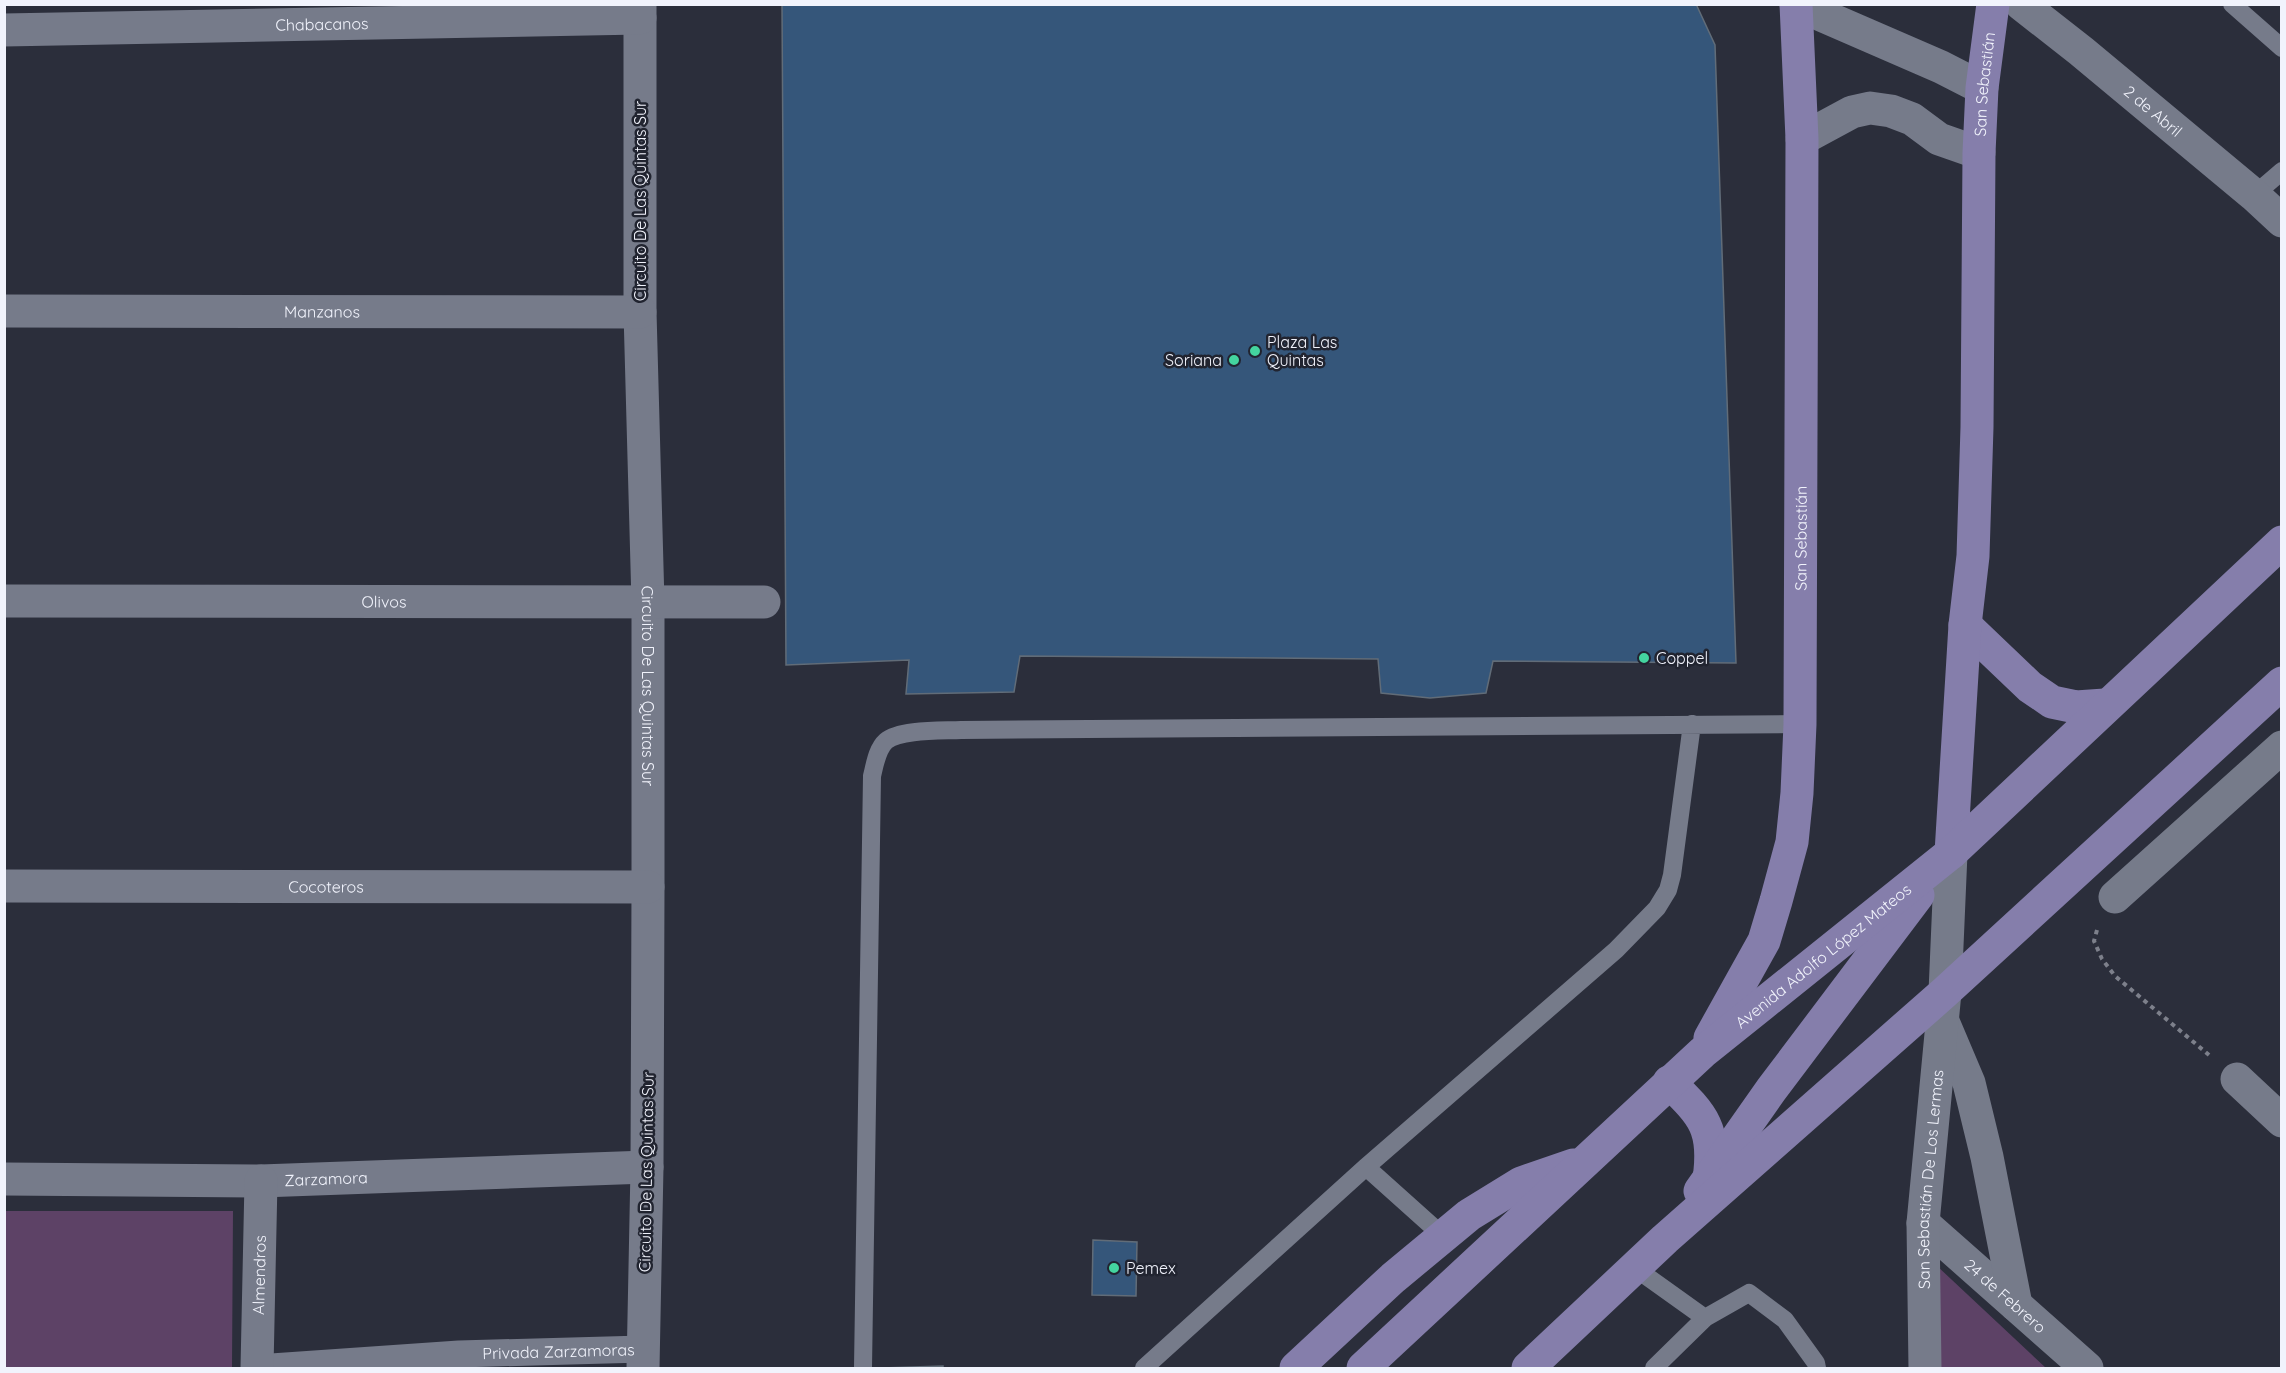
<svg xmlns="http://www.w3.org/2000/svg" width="2286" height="1373" font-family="Quicksand,sans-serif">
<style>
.green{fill:#5d4266}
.building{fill:#35567a;stroke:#616c78;stroke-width:1.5}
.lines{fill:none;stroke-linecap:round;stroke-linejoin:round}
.path{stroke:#7d808b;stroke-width:4;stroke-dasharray:4.5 4.5;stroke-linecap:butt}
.service{stroke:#767b8a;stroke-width:18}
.pedestrian{stroke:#767b8a;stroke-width:27}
.minor{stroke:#767b8a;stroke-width:33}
.tertiary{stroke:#767b8a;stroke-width:33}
.secondary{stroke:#857eab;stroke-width:33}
.poi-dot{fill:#44d49f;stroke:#212430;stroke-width:2}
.labels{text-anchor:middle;stroke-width:5;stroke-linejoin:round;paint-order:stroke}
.street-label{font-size:16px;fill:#f1f3fc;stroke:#212430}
.poi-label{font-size:16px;fill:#f1f3fc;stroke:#212430;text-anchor:start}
</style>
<rect width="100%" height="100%" fill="#2b2e3b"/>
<path class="green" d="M 5,1211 L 233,1211 L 232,1368 L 5,1368 Z
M 1936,1265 L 2046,1368 L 1939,1368 Z"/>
<path class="building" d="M 782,4 L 1696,4 L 1715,45 L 1736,663 L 1493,661 L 1486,693 L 1430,698 L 1381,693 L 1378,659 L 1020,656 L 1014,692 L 906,694 L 909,660 L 786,665 Z
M 1093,1240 L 1137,1242 L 1136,1296 L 1092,1295 Z
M 943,1366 L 943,1368 L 881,1368 Z"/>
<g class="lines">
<path class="path" d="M 2097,930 L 2094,941 L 2102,959 L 2115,976 L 2209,1055"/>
<path class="service" d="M 2232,4 L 2282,48
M 2254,195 L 2282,171
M 1366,1167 L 1443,1236
M 1635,1268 L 1705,1318
M 863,1368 L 872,776 C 875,764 877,749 886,741 C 900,729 943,731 961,730 L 1800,724
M 1144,1368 L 1366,1167 L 1616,950 L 1657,908 L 1668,890 L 1672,875 L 1692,724
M 1654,1368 L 1705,1318 L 1749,1293 L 1785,1320 L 1816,1363 L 1817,1368"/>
<path class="pedestrian" id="s1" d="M 257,1368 L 459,1354 L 643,1349"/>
<g class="minor">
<path id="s2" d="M 640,4 L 640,312 L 648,603 L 648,887 L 647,1167 L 643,1368"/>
<path d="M 1796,4 L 1941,67 L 1982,88"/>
<path id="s3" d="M 2021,4 L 2081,51 L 2254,195 L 2282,221"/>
<path id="s4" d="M 4,30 L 640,18"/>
<path id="s5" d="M 4,311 L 640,312"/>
<path id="s6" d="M 4,601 L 764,602"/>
<path id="s7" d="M 4,886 L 648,887"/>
<path d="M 2115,897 L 2282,747"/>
<path d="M 2237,1079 L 2282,1121"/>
<path id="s8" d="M 4,1179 L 261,1181 L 647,1167"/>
<path id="s9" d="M 1923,1223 L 2087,1368"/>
<path id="s10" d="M 257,1368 L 261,1181"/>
</g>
<g class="tertiary">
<path d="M 1802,139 L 1852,112 L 1870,108 L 1891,111 L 1912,119 L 1939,139 L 1979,153"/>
<path d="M 1944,1024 L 1969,1083 L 1987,1157 L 2016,1305"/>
<path id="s11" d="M 1925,1368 L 1923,1223 L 1945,992 L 1951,853"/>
</g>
<g class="secondary">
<path d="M 1965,625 L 2030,687 L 2052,702 L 2076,707 L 2105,705"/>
<path id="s12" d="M 1951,853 L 1965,625 L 1973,556 L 1977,427 L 1979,153 L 1982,88 L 1993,4"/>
<path id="s13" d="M 1710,1038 L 1764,941 L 1776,901 L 1792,842 L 1797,793 L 1800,724 L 1802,139 L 1796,4"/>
<path d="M 1669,1082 C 1704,1116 1716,1129 1709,1179"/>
<path d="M 1700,1191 L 1771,1090 L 1918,895"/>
<path d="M 1296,1368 L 1393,1278 L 1469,1215 L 1521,1183 L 1573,1165"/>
<path id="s14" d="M 1363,1368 L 1703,1052 L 1951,853 L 2282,542"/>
<path d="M 1528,1368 L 1665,1239 L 1945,992 L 2282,683"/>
</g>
</g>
<g class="poi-dot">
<circle cx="1255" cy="351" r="6"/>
<circle cx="1234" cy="360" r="6"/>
<circle cx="1644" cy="658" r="6"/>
<circle cx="1114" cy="1268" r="6"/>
</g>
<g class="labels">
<g class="street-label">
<text dy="6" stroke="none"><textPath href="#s4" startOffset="318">Chabacanos</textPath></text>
<text dy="6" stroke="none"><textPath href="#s12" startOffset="770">San Sebastián</textPath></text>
<text dy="6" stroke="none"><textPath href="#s3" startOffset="170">2 de Abril</textPath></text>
<text transform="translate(640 201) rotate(-90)" y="6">Circuito De Las Quintas Sur</text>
<text dy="6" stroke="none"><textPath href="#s5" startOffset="318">Manzanos</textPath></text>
<text dy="6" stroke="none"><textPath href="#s13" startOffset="518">San Sebastián</textPath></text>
<text dy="6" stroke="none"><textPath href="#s6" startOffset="380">Olivos</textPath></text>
<text dy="6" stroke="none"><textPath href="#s2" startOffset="682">Circuito De Las Quintas Sur</textPath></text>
<text dy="6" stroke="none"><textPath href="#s7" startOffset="322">Cocoteros</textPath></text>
<text dy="6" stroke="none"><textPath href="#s14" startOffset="618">Avenida Adolfo López Mateos</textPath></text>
<text transform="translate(646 1172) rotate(-89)" y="6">Circuito De Las Quintas Sur</text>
<text dy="6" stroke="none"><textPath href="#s8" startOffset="322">Zarzamora</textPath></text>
<text dy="6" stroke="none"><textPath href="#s11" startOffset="189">San Sebastián De Los Lermas</textPath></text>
<text dy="6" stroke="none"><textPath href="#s10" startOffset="93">Almendros</textPath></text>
<text dy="6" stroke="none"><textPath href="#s9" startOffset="110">24 de Febrero</textPath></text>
<text dy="6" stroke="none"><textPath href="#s1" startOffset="302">Privada Zarzamoras</textPath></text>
</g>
<g class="poi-label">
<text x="1267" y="348">Plaza Las<tspan x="1267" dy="18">Quintas</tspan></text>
<text x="1222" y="366" text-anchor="end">Soriana</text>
<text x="1656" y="664">Coppel</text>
<text x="1126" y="1274">Pemex</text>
</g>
</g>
<rect width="2286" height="1373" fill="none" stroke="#f1f3fc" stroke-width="12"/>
</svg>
